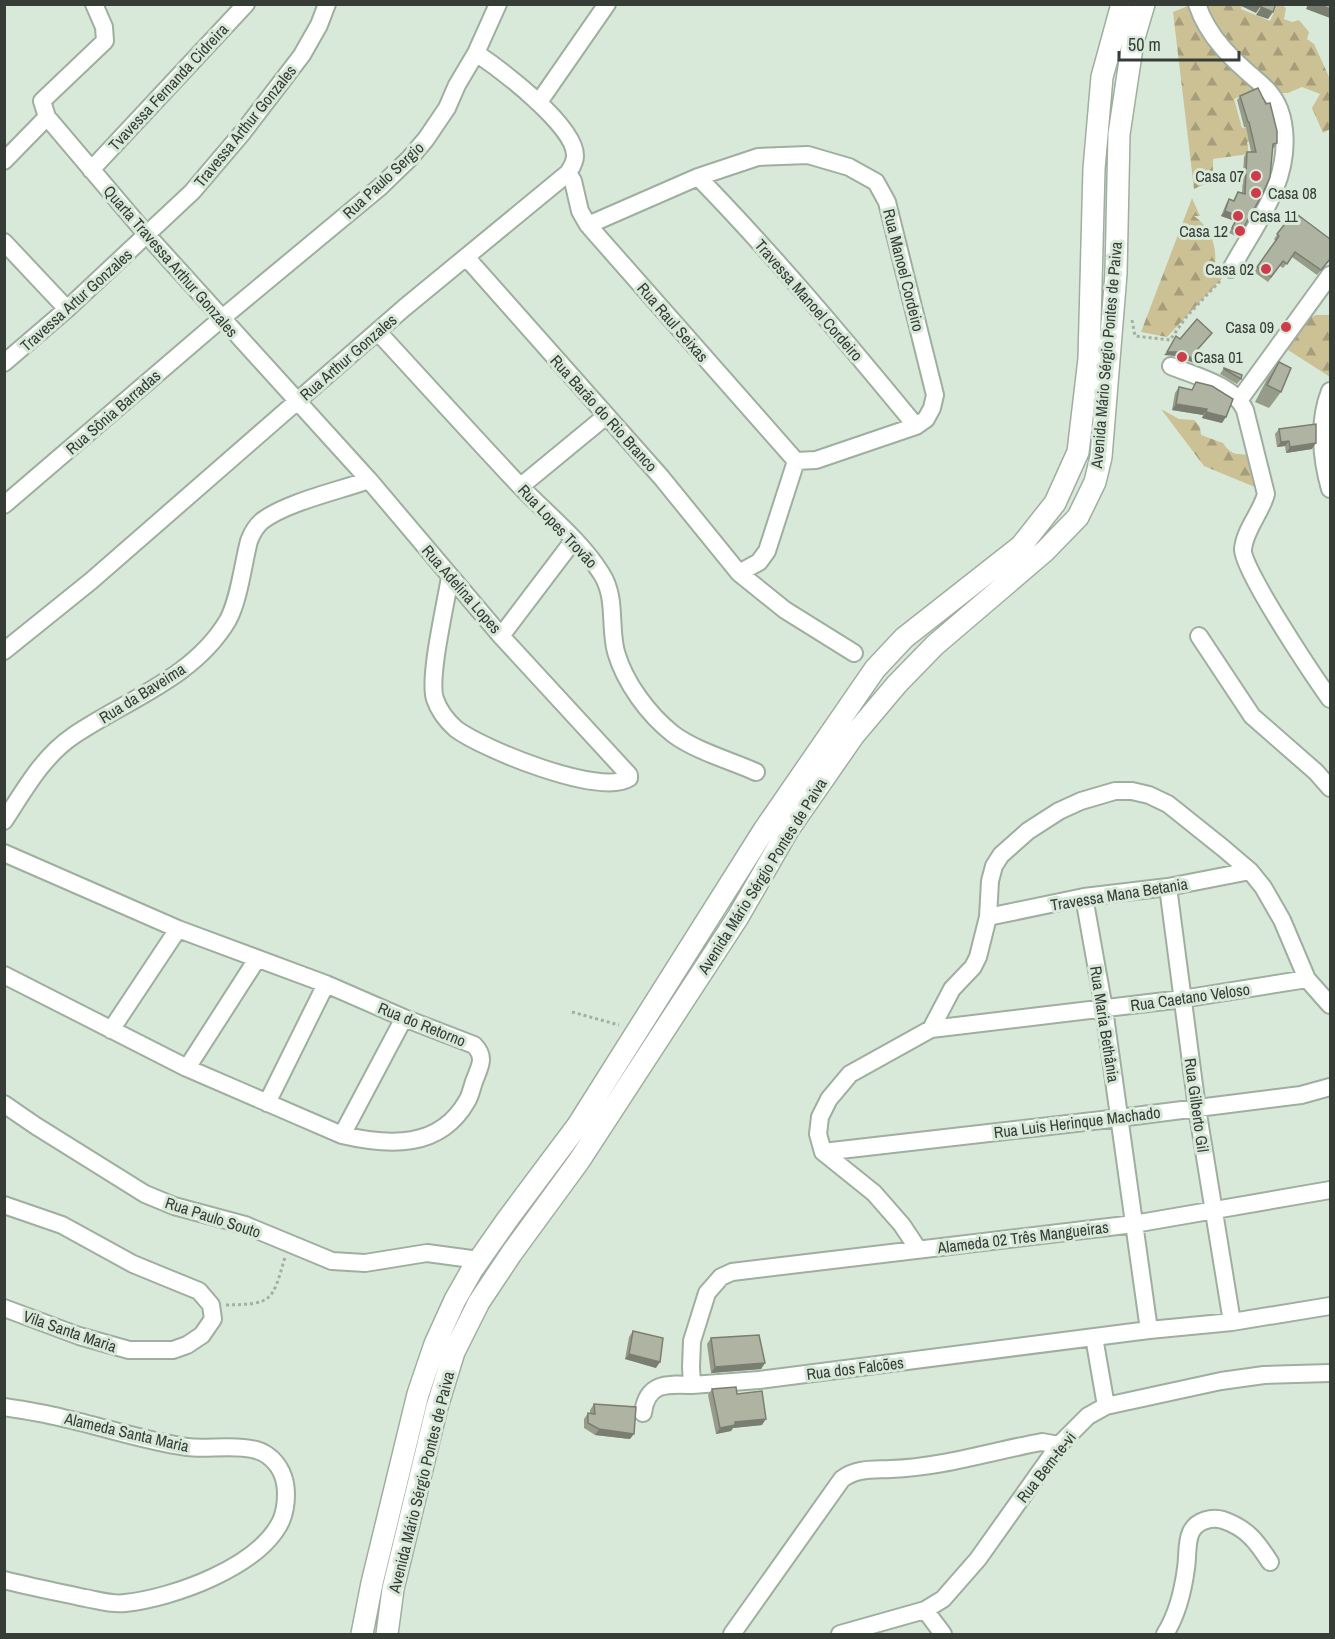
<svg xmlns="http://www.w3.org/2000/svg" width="1335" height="1639" font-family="'Archivo Narrow',sans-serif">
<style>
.forest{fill:url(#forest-firs)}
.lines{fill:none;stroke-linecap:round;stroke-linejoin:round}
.minor-casing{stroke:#9eae9f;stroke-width:20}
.major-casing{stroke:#9eae9f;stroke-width:24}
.path{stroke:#a3afa3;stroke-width:3;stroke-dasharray:3 3;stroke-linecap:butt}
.minor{stroke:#fff;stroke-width:16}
.major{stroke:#fff;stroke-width:21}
.wall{fill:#969b8a}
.shaded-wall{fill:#7a7e71}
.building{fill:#aeb4a1;stroke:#7a7e71;stroke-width:1.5}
.poi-dot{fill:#cc3c4b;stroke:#d9e9d9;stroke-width:2}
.labels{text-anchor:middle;stroke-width:6;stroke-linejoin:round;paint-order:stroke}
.street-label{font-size:16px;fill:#363c36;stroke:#d9e9d9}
.poi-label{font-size:16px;fill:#363c36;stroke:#d9e9d9;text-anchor:end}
</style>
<defs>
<pattern id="forest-firs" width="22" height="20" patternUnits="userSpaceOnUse" patternTransform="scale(1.5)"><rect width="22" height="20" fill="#ccc194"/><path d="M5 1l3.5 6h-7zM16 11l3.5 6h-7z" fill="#a69e7a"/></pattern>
</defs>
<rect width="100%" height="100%" fill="#d9e9d9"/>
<path class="forest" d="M 1190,5 L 1221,54 L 1254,90 L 1234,99 L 1242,128 L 1270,123 L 1275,136 L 1247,142 L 1249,154 L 1213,159 L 1213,180 L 1194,189 L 1173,12 Z
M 1202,5 L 1242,5 L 1241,9 L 1270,21 L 1277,5 L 1282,5 L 1286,8 L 1284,19 L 1292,22 L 1299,20 L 1309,32 L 1307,39 L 1314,44 L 1330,79 L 1330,129 L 1323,133 L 1312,108 L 1320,94 L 1302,87 L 1288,93 L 1274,93 L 1233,56 Z
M 1192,198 L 1200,216 L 1194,216 C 1210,227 1217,245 1215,264 L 1227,273 L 1167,337 L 1141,332 Z
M 1316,315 L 1330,315 L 1330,377 L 1288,350 L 1309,318 Z
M 1161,409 L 1179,419 L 1194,420 L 1200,427 L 1201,435 L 1223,443 C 1233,458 1238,452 1253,456 L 1262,490 L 1204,466 Z"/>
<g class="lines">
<defs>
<path id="minor" d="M 94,4 L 104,27 L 105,41 L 42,101 L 47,117 L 147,235 L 369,480 L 501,636 L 629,775 L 629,778 C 600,797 483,749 456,729 C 447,721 439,711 435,699 C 428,678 446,603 450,577
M 1197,4 C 1208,38 1234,61 1260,83 C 1275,96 1282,110 1284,130 C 1290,183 1255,225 1231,269
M 539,102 L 607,4
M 4,161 L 47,117
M 91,170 L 246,4
M 568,173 L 573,181 L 580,211 L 588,225 L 796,461
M 698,177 C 775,256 846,341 916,426
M 588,225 L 698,177 L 758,157 L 808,155 L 849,167 L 876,182 L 887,202 L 935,395 L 932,408 L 926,419 L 916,426 L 816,460 L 796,461
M 4,242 L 67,309
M 466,257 L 661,477 L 739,573 L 785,610 L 854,653
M 378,332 C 425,383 472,435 520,486 C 547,514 580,540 601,573 C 617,597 609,626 616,652 C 625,683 648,714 673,734 C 696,751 729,760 756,772
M 4,363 L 67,309 L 192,192 L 243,132 L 302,55 L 319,25 L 327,4
M 1171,366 C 1195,376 1234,385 1245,410 L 1266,494 C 1261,513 1245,529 1243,549 C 1241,568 1315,678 1330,699
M 1330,391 C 1318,421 1321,458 1330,489
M 1240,399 L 1330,275
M 521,486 L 606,416
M 4,505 L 221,319 L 380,187 L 410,158 L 426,139 L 447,108 L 457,85 L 476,53 L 498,4
M 739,573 L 759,562 L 767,551 L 796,461
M 501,636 L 573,541
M 1199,636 L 1252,716 L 1316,772 L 1330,788
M 4,651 L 91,581 L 404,308 L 568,173 C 571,168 575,163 575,156 C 576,126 500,69 476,53
M 4,821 C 24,791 42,757 73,736 C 126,700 194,678 228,620 C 239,600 243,564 249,541 C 252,533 255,527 262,521 C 287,502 338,491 369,480
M 4,853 L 178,929 L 326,984 L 404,1018 L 474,1045 C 486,1057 480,1066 475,1079 C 472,1086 471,1095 467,1101 C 440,1149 389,1146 342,1135 L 187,1068 L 4,975
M 1168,887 L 1197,1108 L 1232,1322
M 1084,897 L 1104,1009 L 1149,1330
M 988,917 L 1084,897 L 1168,887 L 1250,871
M 931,1029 L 1182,999 L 1307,979
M 111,1030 L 178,929
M 187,1068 L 257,959
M 267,1103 L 326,984
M 4,1104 L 36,1126 L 145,1194 L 174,1206 L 245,1225 L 332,1261 L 365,1263 L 427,1253 L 479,1260
M 342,1135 L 404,1018
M 823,1152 L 1119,1118 L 1301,1095 L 1330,1087
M 1330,1190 L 1134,1224 L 732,1272 L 721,1277 L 707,1293 L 692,1341 L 691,1367 L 692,1385 L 759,1380 L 1149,1330 L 1232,1322 L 1330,1306
M 4,1205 L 62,1225 L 133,1264 L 199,1291 L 211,1305 L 213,1319 L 202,1335 L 187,1345 L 173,1350 L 129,1350 L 79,1336 L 4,1308
M 918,1249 L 902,1225 L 874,1193 L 823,1152 L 818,1134 L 820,1117 L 829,1099 L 850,1074 L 931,1029 L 952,989 L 973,967 L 978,957 L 988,917 L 990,881 L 994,866 L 1001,855 L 1028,831 L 1059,811 L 1081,801 L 1115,791 L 1132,791 L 1149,795 L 1168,804 L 1223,848 L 1250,871 L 1263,887 L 1282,920 L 1307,979 L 1330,1005
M 1094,1337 L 1106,1406
M 4,1407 C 24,1410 43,1413 63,1418 C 104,1427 144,1441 187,1447 C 209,1450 249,1442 267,1455 C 280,1464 286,1479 286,1494 C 286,1504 285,1512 281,1521 C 259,1567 173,1598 125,1603 C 112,1605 97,1600 85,1598 C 58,1592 31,1587 4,1580
M 643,1413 C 647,1382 667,1384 692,1385
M 925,1610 L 943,1634
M 732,1634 L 842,1479 C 857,1468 873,1470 891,1469 C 943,1467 992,1451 1042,1442 L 1059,1445
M 840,1634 L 925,1610 L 943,1599 L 978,1559 L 1059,1445 L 1088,1416 L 1106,1406 L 1221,1381 L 1264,1375 L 1330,1373
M 1165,1634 C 1177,1615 1183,1591 1186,1568 C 1188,1556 1186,1543 1191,1532 C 1197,1520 1212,1517 1223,1520 C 1247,1528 1257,1542 1270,1562"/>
<path id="major" d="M 362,1634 L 372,1583 L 418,1394 L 435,1344 L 455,1300 L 472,1270 L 507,1220 L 578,1125 L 764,830 L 875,669 L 904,638 L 1021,546 L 1055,503 L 1078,452 L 1089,359 L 1094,169 L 1102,77 L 1122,4
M 387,1634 L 393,1589 L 437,1407 L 454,1352 L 479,1302 L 511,1254 L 579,1161 L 738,917 L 788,830 L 854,735 L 897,684 L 935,645 L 1045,551 L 1078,517 L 1095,482 L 1101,457 L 1116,274 L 1119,134 L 1133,41 L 1144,4"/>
</defs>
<use href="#minor" class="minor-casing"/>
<use href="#major" class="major-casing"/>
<path class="path" d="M 1132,320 L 1135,336 L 1170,340 L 1187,316 L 1222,279
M 572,1012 L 619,1025
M 226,1305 C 273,1304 272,1302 285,1257"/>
<use href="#minor" class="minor"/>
<use href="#major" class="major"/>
</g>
<path class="wall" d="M 1240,96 L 1277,143 L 1274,148 L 1273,148 L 1241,232 L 1238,237 L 1229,233 L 1235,221 L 1221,216 L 1226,204 L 1229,199 L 1233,201 L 1238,192 L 1242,193 L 1244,157 L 1247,152 L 1251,152 L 1246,127 L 1244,127 L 1237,100 Z
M 1294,212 L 1330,239 L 1330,260 L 1317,275 L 1292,257 L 1283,268 L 1280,266 L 1268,282 L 1254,272 L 1276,241 L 1274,239 Z
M 1279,362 L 1281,392 L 1269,408 L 1255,402 L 1267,379 Z
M 1224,368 L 1241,379 L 1237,384 L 1220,374 Z
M 1179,387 L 1222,423 L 1202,418 L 1203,415 L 1172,410 L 1175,393 Z
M 1279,429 L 1312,449 L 1286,453 L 1285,446 L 1277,447 L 1275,434 Z
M 633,1331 L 656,1368 L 625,1359 L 629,1337 Z
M 711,1338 L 765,1363 L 761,1369 L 711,1373 L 707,1344 Z
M 712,1389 L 737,1394 L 762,1425 L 733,1428 L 731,1431 L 716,1434 L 708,1395 Z
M 594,1404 L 630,1439 L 595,1435 L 584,1428 L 584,1419 L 588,1413 L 590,1413 L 590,1410 Z"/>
<path class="shaded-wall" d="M 1237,4 L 1258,4 L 1261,6 L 1256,13 Z
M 1308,4 L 1318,4 L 1330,9 L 1330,18 L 1306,9 Z
M 1261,7 L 1273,12 L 1268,19 L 1256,15 Z
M 1225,211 L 1238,216 L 1235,221 L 1221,216 Z
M 1167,352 L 1177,352 L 1199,361 L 1197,364 L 1175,356 L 1164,355 Z
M 1176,404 L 1207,409 L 1203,415 L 1172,410 Z
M 1206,412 L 1226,417 L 1222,423 L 1202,418 Z
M 1289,441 L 1285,446 L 1277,447 L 1281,442 Z
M 1316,443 L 1312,449 L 1286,453 L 1290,447 Z
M 629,1354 L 660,1362 L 656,1368 L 625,1359 Z
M 765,1363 L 761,1369 L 711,1373 L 715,1367 Z
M 766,1419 L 762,1425 L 733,1428 L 731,1431 L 716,1434 L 720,1428 L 735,1422 Z
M 599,1429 L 634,1434 L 630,1439 L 595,1435 Z"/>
<path class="building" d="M 1258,4 L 1276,4 L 1273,12 L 1261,7 L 1261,6 Z
M 1318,4 L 1330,4 L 1330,9 Z
M 1258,88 L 1266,104 L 1270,103 L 1277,131 L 1277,143 L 1273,144 L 1270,177 L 1263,193 L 1241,232 L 1232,228 L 1238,216 L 1225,211 L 1229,199 L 1234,201 L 1238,192 L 1245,194 L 1247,152 L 1256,152 L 1249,122 L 1248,122 L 1240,96 Z
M 1294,212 L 1330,239 L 1330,259 L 1321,270 L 1295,252 L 1287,264 L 1283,261 L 1271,277 L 1257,267 L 1279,236 L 1277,234 Z
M 1197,319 L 1212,333 L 1197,350 L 1203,354 L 1199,361 L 1177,352 L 1167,352 L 1176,336 L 1180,339 Z
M 1279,362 L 1291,368 L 1281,392 L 1267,385 Z
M 1224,368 L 1242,375 L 1241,379 L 1224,369 Z
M 1196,382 L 1212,386 L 1233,399 L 1226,417 L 1206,412 L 1207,409 L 1176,404 L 1179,387 L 1192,390 Z
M 1316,424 L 1316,443 L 1290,447 L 1289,441 L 1281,442 L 1279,429 Z
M 633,1331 L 663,1338 L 660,1362 L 629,1354 Z
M 759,1335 L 765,1363 L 715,1367 L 711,1338 Z
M 736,1387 L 737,1394 L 762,1391 L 766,1419 L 735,1422 L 735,1425 L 720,1428 L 712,1389 Z
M 594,1404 L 636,1407 L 634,1434 L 599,1429 L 588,1423 L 588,1413 L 595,1414 Z"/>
<g class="poi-dot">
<circle cx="1256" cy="176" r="6"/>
<circle cx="1256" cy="193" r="6"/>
<circle cx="1238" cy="216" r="6"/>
<circle cx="1240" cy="231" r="6"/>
<circle cx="1266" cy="269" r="6"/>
<circle cx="1286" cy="327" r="6"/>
<circle cx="1182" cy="357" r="6"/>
</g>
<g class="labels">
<g class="street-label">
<text transform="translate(168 87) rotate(-47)" y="6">Tvavessa Fernanda Cidreira</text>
<text transform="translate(245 126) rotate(-51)" y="6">Travessa Arthur Gonzales</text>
<text transform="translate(383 180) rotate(-43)" y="6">Rua Paulo Sergio</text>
<text transform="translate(171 261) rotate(49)" y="6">Quarta Travessa Arthur Gonzales</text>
<text transform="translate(904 270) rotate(76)" y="6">Rua Manoel Cordeiro</text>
<text transform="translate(76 300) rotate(-42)" y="6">Travessa Artur Gonzales</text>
<text transform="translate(809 300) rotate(49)" y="6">Travessa Manoel Cordeiro</text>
<text transform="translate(673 322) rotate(49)" y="6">Rua Raul Seixas</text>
<text transform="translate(1106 355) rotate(-85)" y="6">Avenida Mário Sérgio Pontes de Paiva</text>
<text transform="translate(348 357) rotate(-41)" y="6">Rua Arthur Gonzales</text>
<text transform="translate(113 412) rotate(-41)" y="6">Rua Sônia Barradas</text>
<text transform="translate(604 413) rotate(48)" y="6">Rua Barão do Rio Branco</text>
<text transform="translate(558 526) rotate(47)" y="6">Rua Lopes Trovão</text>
<text transform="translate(462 589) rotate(49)" y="6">Rua Adelina Lopes</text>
<text transform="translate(142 693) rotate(-32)" y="6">Rua da Baveima</text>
<text transform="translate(762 876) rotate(-58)" y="6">Avenida Mário Sérgio Pontes de Paiva</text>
<text transform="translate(1119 894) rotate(-9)" y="6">Travessa Mana Betania</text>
<text transform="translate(1190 997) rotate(-8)" y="6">Rua Caetano Veloso</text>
<text transform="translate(422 1024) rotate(22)" y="6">Rua do Retorno</text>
<text transform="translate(1105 1024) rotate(81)" y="6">Rua Maria Bethânia</text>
<text transform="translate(1197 1105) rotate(82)" y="6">Rua Gilberto Gil</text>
<text transform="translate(1077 1122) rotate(-7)" y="6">Rua Luis Herinque Machado</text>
<text transform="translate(213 1217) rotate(18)" y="6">Rua Paulo Souto</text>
<text transform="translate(1023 1237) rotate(-7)" y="6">Alameda 02 Três Mangueiras</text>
<text transform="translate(70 1331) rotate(19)" y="6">Vila Santa Maria</text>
<text transform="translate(855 1368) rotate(-7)" y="6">Rua dos Falcões</text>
<text transform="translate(127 1432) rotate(13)" y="6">Alameda Santa Maria</text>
<text transform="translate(1046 1467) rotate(-52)" y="6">Rua Bem-te-vi</text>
<text transform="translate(421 1482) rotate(-76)" y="6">Avenida Mário Sérgio Pontes de Paiva</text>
</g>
<g class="poi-label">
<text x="1244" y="182">Casa 07</text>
<text x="1268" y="199" text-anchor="start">Casa 08</text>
<text x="1250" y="222" text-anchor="start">Casa 11</text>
<text x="1228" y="237">Casa 12</text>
<text x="1254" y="275">Casa 02</text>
<text x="1274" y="333">Casa 09</text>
<text x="1194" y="363" text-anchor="start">Casa 01</text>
</g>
</g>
<rect width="1335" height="1639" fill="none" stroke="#363c36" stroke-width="12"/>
<path d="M1119 51v9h120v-9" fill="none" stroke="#363c36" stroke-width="3"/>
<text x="1128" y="51" font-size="18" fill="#363c36" stroke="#d9e9d9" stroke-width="4.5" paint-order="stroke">50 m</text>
</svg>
